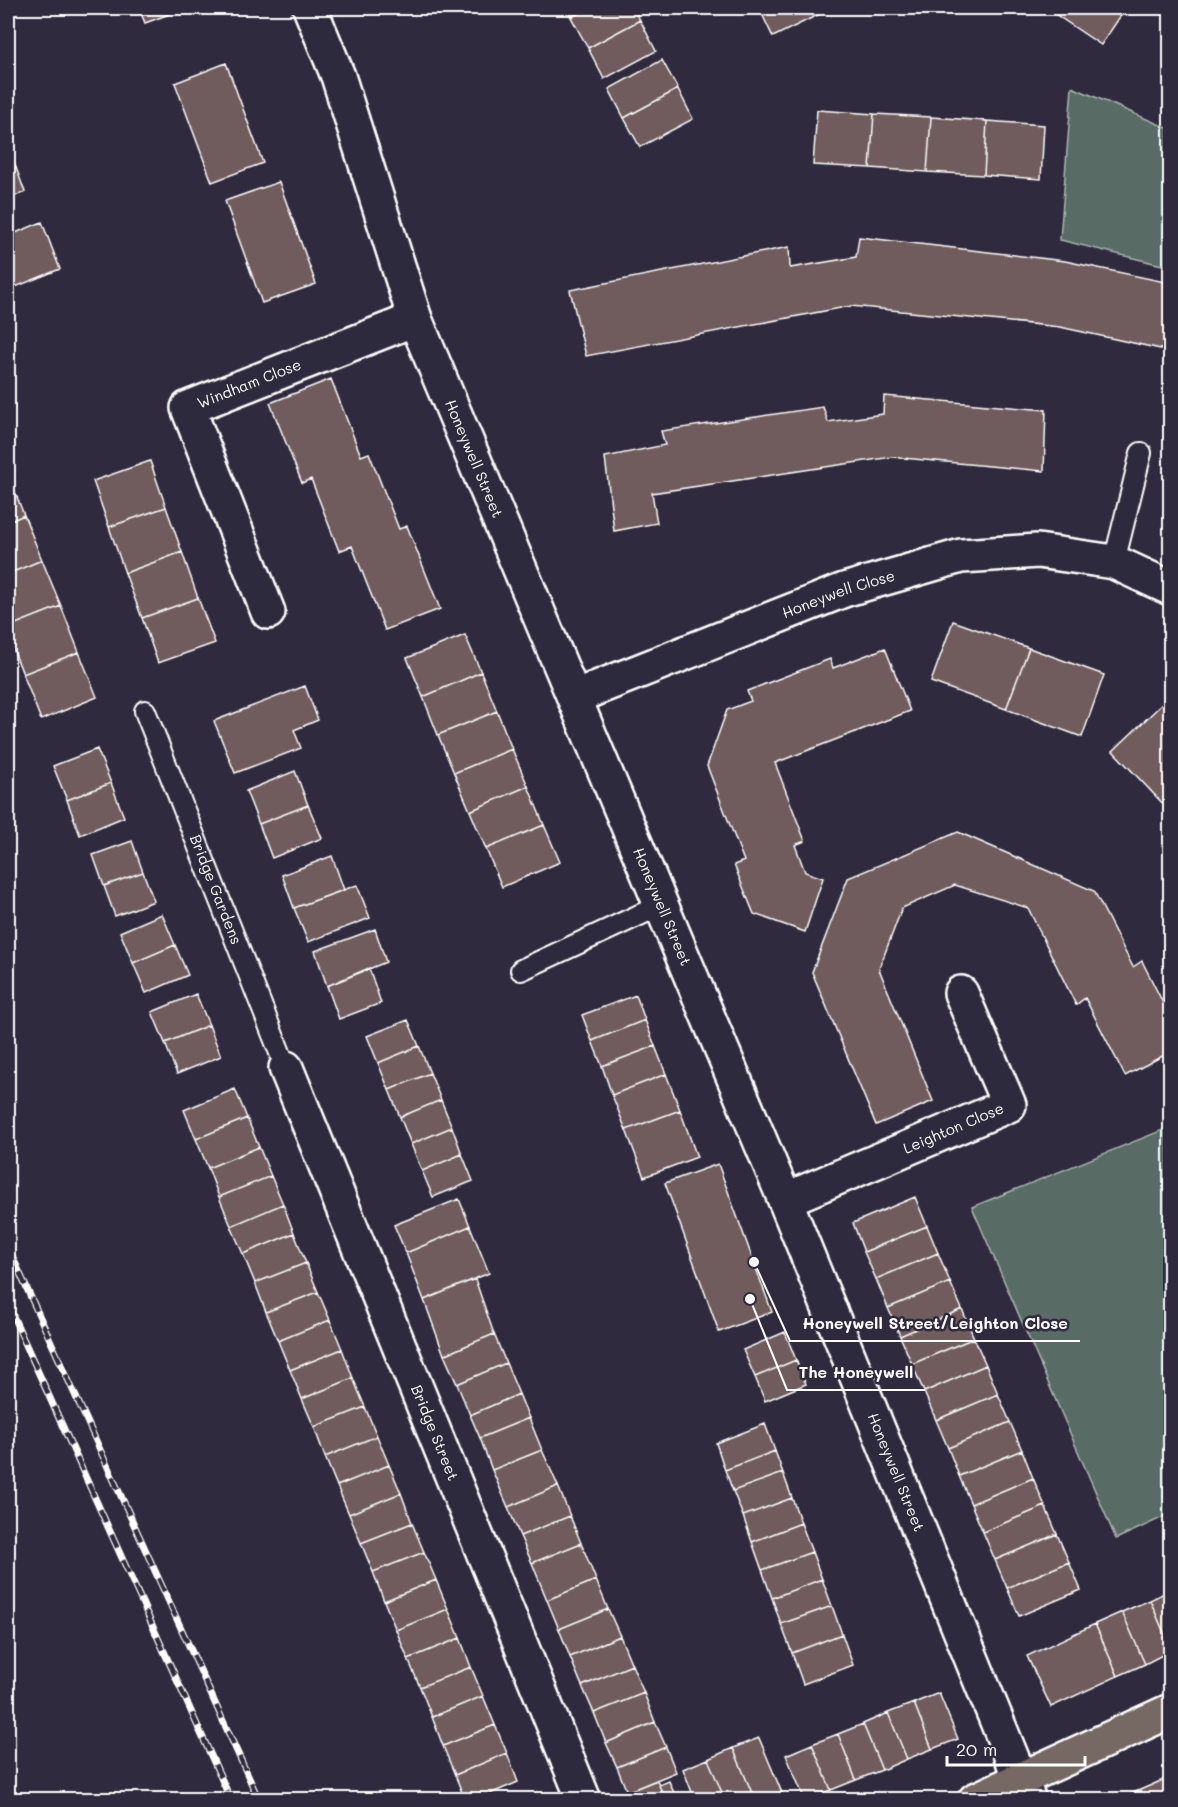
<svg xmlns="http://www.w3.org/2000/svg" width="1178" height="1807" font-family="Mali,sans-serif">
<style>
.green{fill:#586c65;stroke:#acb6b2;stroke-width:1.5}
.building{fill:#6f5b5c;stroke:#fff;stroke-width:1.5}
.lines{fill:none;stroke-linecap:round;stroke-linejoin:round}
.service-casing{stroke:#fff;stroke-width:24}
.minor-casing{stroke:#fff;stroke-width:38}
.trunk-casing{stroke:#fff;stroke-width:38}
.service{stroke:#2f2a3d;stroke-width:20}
.minor{stroke:#2f2a3d;stroke-width:33}
.trunk{stroke:#766964;stroke-width:33}
.rail-casing{stroke:#fff;stroke-width:7}
.rail{stroke:#2f2a3d;stroke-width:4.5;stroke-dasharray:14;stroke-linecap:butt}
.labels{text-anchor:middle;stroke-width:5;stroke-linejoin:round;paint-order:stroke}
.street-label{font-size:15px;fill:#fff;stroke:#2f2a3d}
.leader{fill:none;stroke:#fff;stroke-width:2}
.callout-dot{fill:#fff;stroke:#2f2a3d;stroke-width:2}
.callout-label{font-size:16px;text-anchor:middle;font-weight:bold;fill:#fff;stroke:#2f2a3d;stroke-width:5;stroke-linejoin:round;paint-order:stroke}
</style>
<rect width="100%" height="100%" fill="#2f2a3d"/>
<filter id="ink" filterUnits="userSpaceOnUse"><feTurbulence type="fractalNoise" baseFrequency=".0167" numOctaves="2"/><feDisplacementMap in="SourceGraphic" scale="12" xChannelSelector="R" yChannelSelector="G"/><feConvolveMatrix kernelMatrix="1 2 1 2 8 2 1 2 1" color-interpolation-filters="sRGB"/></filter>
<g filter="url(#ink)">
<path class="green" d="M 1072,87 L 1170,129 L 1170,267 L 1060,240 Z
M 1170,1127 L 1170,1514 L 1116,1539 L 972,1207 Z"/>
<path class="building" d="M 139,8 L 186,8 L 145,23 Z
M 566,8 L 590,8 L 571,17 Z
M 590,8 L 633,8 L 640,20 L 588,48 L 571,17 Z
M 765,8 L 824,8 L 826,11 L 773,37 L 760,10 Z
M 1046,8 L 1126,8 L 1101,45 Z
M 640,20 L 656,51 L 604,79 L 588,48 Z
M 662,60 L 678,89 L 624,118 L 609,89 Z
M 226,63 L 263,163 L 212,182 L 175,83 Z
M 678,89 L 693,119 L 640,147 L 624,118 Z
M 817,110 L 874,114 L 870,168 L 813,165 Z
M 874,114 L 931,117 L 927,172 L 870,168 Z
M 931,117 L 987,121 L 984,175 L 927,172 Z
M 987,121 L 1044,125 L 1041,179 L 984,175 Z
M 8,146 L 25,192 L 8,199 Z
M 279,182 L 316,284 L 262,303 L 225,201 Z
M 42,222 L 60,269 L 8,290 L 8,236 Z
M 859,237 L 1065,261 L 1170,283 L 1170,351 L 1060,327 L 851,306 L 586,356 L 570,290 L 789,247 L 790,268 L 856,257 Z
M 331,379 L 361,456 L 369,453 L 399,529 L 407,526 L 440,609 L 385,630 L 352,546 L 339,551 L 311,479 L 302,483 L 270,403 Z
M 884,396 L 1046,410 L 1044,471 L 892,457 L 652,493 L 657,523 L 614,531 L 605,457 L 665,445 L 661,431 L 823,407 L 828,422 L 883,414 Z
M 150,461 L 166,507 L 109,527 L 93,481 Z
M 8,474 L 24,515 L 8,522 Z
M 166,507 L 182,552 L 125,573 L 109,527 Z
M 24,515 L 42,560 L 8,574 L 8,522 Z
M 182,552 L 198,598 L 142,618 L 125,573 Z
M 42,560 L 61,606 L 8,627 L 8,574 Z
M 198,598 L 215,643 L 158,663 L 142,618 Z
M 61,606 L 79,652 L 23,674 L 8,636 L 8,627 Z
M 953,621 L 1029,648 L 1006,709 L 931,682 Z
M 465,635 L 481,672 L 423,697 L 407,658 Z
M 885,648 L 910,711 L 775,763 L 805,841 L 795,845 L 805,872 L 823,878 L 805,932 L 754,914 L 734,865 L 744,861 L 707,766 L 727,710 L 751,701 L 747,691 L 830,659 L 833,668 Z
M 1029,648 L 1104,675 L 1082,737 L 1006,709 Z
M 79,652 L 97,697 L 41,720 L 23,674 Z
M 481,672 L 497,711 L 438,735 L 423,697 Z
M 305,686 L 318,720 L 294,730 L 301,748 L 235,773 L 214,721 Z
M 1164,702 L 1170,708 L 1170,806 L 1168,809 L 1113,751 Z
M 497,711 L 512,749 L 454,773 L 438,735 Z
M 97,749 L 111,783 L 67,800 L 53,766 Z
M 512,749 L 528,786 L 470,811 L 454,773 Z
M 295,771 L 308,805 L 259,824 L 246,791 Z
M 111,783 L 124,817 L 80,835 L 67,800 Z
M 528,786 L 544,825 L 486,849 L 470,811 Z
M 308,805 L 322,838 L 272,858 L 259,824 Z
M 544,825 L 560,862 L 502,887 L 486,849 Z
M 958,832 L 1094,891 L 1133,967 L 1142,961 L 1170,1017 L 1170,1052 L 1125,1076 L 1085,998 L 1076,1005 L 1028,908 L 955,885 L 902,908 L 879,969 L 933,1101 L 876,1125 L 812,972 L 848,878 Z
M 132,841 L 143,872 L 104,886 L 93,855 Z
M 332,856 L 344,890 L 294,908 L 282,875 Z
M 143,872 L 154,901 L 115,916 L 104,886 Z
M 357,885 L 370,918 L 308,942 L 294,908 Z
M 162,914 L 175,945 L 133,963 L 120,932 Z
M 375,929 L 386,962 L 327,986 L 315,951 Z
M 175,945 L 188,975 L 146,993 L 133,963 Z
M 369,968 L 381,1003 L 339,1019 L 327,986 Z
M 196,994 L 209,1025 L 165,1043 L 152,1012 Z
M 636,995 L 645,1020 L 592,1041 L 582,1015 Z
M 408,1020 L 419,1046 L 378,1063 L 367,1036 Z
M 645,1020 L 655,1046 L 602,1066 L 592,1041 Z
M 209,1025 L 221,1056 L 177,1074 L 165,1043 Z
M 419,1046 L 430,1073 L 389,1090 L 378,1063 Z
M 655,1046 L 666,1074 L 612,1095 L 602,1066 Z
M 430,1073 L 441,1100 L 400,1117 L 389,1090 Z
M 666,1074 L 680,1110 L 626,1130 L 612,1095 Z
M 235,1089 L 247,1118 L 196,1139 L 184,1110 Z
M 441,1100 L 452,1127 L 411,1144 L 400,1117 Z
M 680,1110 L 697,1157 L 644,1177 L 626,1130 Z
M 247,1118 L 259,1147 L 208,1168 L 196,1139 Z
M 452,1127 L 462,1154 L 422,1171 L 411,1144 Z
M 259,1147 L 271,1176 L 219,1197 L 208,1168 Z
M 462,1154 L 473,1181 L 433,1197 L 422,1171 Z
M 718,1164 L 772,1312 L 719,1332 L 665,1183 Z
M 271,1176 L 283,1204 L 231,1226 L 219,1197 Z
M 915,1197 L 927,1226 L 864,1252 L 853,1223 Z
M 459,1199 L 470,1226 L 406,1253 L 394,1225 Z
M 283,1204 L 294,1233 L 243,1254 L 231,1226 Z
M 470,1226 L 489,1273 L 424,1300 L 406,1253 Z
M 927,1226 L 938,1253 L 876,1279 L 864,1252 Z
M 294,1233 L 306,1263 L 255,1283 L 243,1254 Z
M 938,1253 L 950,1282 L 888,1308 L 876,1279 Z
M 306,1263 L 318,1292 L 266,1312 L 255,1283 Z
M 475,1279 L 494,1334 L 444,1355 L 424,1300 Z
M 950,1282 L 962,1309 L 900,1336 L 888,1308 Z
M 318,1292 L 330,1320 L 278,1341 L 266,1312 Z
M 962,1309 L 974,1338 L 912,1364 L 900,1336 Z
M 330,1320 L 342,1349 L 290,1370 L 278,1341 Z
M 785,1332 L 796,1360 L 755,1377 L 743,1350 Z
M 494,1334 L 506,1363 L 457,1384 L 444,1355 Z
M 974,1338 L 986,1365 L 924,1392 L 912,1364 Z
M 342,1349 L 353,1378 L 302,1399 L 290,1370 Z
M 796,1360 L 806,1384 L 765,1401 L 755,1377 Z
M 506,1363 L 519,1394 L 470,1415 L 457,1384 Z
M 986,1365 L 998,1394 L 936,1420 L 924,1392 Z
M 353,1378 L 365,1407 L 314,1427 L 302,1399 Z
M 519,1394 L 529,1418 L 480,1438 L 470,1415 Z
M 998,1394 L 1010,1422 L 948,1448 L 936,1420 Z
M 365,1407 L 377,1436 L 325,1457 L 314,1427 Z
M 529,1418 L 542,1450 L 492,1470 L 480,1438 Z
M 1010,1422 L 1022,1450 L 959,1476 L 948,1448 Z
M 765,1424 L 775,1451 L 725,1470 L 716,1443 Z
M 377,1436 L 389,1465 L 337,1486 L 325,1457 Z
M 542,1450 L 558,1486 L 508,1507 L 492,1470 Z
M 1022,1450 L 1033,1478 L 971,1504 L 959,1476 Z
M 775,1451 L 783,1473 L 733,1491 L 725,1470 Z
M 389,1465 L 401,1493 L 349,1514 L 337,1486 Z
M 783,1473 L 792,1498 L 743,1516 L 733,1491 Z
M 1033,1478 L 1045,1506 L 983,1532 L 971,1504 Z
M 558,1486 L 570,1516 L 520,1536 L 508,1507 Z
M 401,1493 L 412,1523 L 361,1543 L 349,1514 Z
M 792,1498 L 801,1523 L 752,1542 L 743,1516 Z
M 1045,1506 L 1057,1534 L 995,1560 L 983,1532 Z
M 570,1516 L 581,1543 L 532,1563 L 520,1536 Z
M 412,1523 L 424,1552 L 373,1572 L 361,1543 Z
M 801,1523 L 812,1552 L 762,1570 L 752,1542 Z
M 1057,1534 L 1069,1562 L 1007,1588 L 995,1560 Z
M 581,1543 L 596,1580 L 547,1600 L 532,1563 Z
M 424,1552 L 436,1580 L 384,1601 L 373,1572 Z
M 812,1552 L 822,1579 L 772,1598 L 762,1570 Z
M 1069,1562 L 1081,1590 L 1019,1616 L 1007,1588 Z
M 822,1579 L 832,1606 L 781,1624 L 772,1598 Z
M 436,1580 L 448,1609 L 396,1630 L 384,1601 Z
M 596,1580 L 608,1609 L 559,1629 L 547,1600 Z
M 1170,1590 L 1170,1647 L 1150,1600 Z
M 1150,1600 L 1170,1647 L 1170,1651 L 1145,1664 L 1122,1612 Z
M 832,1606 L 842,1634 L 792,1653 L 781,1624 Z
M 448,1609 L 460,1638 L 408,1659 L 396,1630 Z
M 608,1609 L 620,1636 L 570,1657 L 559,1629 Z
M 1122,1612 L 1145,1664 L 1118,1676 L 1095,1624 Z
M 1095,1624 L 1118,1676 L 1051,1707 L 1027,1656 Z
M 842,1634 L 853,1665 L 803,1684 L 792,1653 Z
M 620,1636 L 632,1665 L 582,1686 L 570,1657 Z
M 460,1638 L 471,1667 L 420,1687 L 408,1659 Z
M 632,1665 L 644,1693 L 594,1713 L 582,1686 Z
M 471,1667 L 483,1696 L 432,1717 L 420,1687 Z
M 644,1693 L 655,1722 L 606,1743 L 594,1713 Z
M 939,1693 L 958,1739 L 932,1749 L 914,1703 Z
M 483,1696 L 495,1725 L 443,1746 L 432,1717 Z
M 914,1703 L 932,1749 L 907,1759 L 888,1713 Z
M 888,1713 L 907,1759 L 882,1770 L 863,1724 Z
M 655,1722 L 666,1747 L 617,1767 L 606,1743 Z
M 863,1724 L 882,1770 L 856,1780 L 838,1734 Z
M 495,1725 L 507,1753 L 455,1775 L 443,1746 Z
M 838,1734 L 856,1780 L 831,1790 L 812,1744 Z
M 759,1738 L 785,1800 L 755,1800 L 733,1748 Z
M 812,1744 L 831,1790 L 805,1800 L 786,1755 Z
M 666,1747 L 676,1772 L 627,1792 L 617,1767 Z
M 733,1748 L 755,1800 L 725,1800 L 708,1759 Z
M 507,1753 L 518,1782 L 476,1800 L 465,1800 L 455,1775 Z
M 708,1759 L 725,1800 L 695,1800 L 683,1769 Z
M 1170,1777 L 1170,1800 L 1117,1800 Z
M 657,1780 L 665,1800 L 630,1800 L 627,1792 Z
M 669,1781 L 677,1800 L 665,1800 L 659,1785 Z"/>
<g class="lines">
<defs>
<g id="service">
<path d="M 1114,562 L 1141,453"/>
<path id="s1" d="M 145,711 L 286,1068"/>
<path d="M 521,970 L 661,905"/>
</g>
<g id="minor">
<path id="s2" d="M 310,8 L 338,76 L 415,319 L 785,1200 L 1029,1800"/>
<path id="s3" d="M 268,612 L 188,408 L 415,319"/>
<path id="s4" d="M 574,697 L 844,590 L 961,556 L 1038,551 L 1114,562 L 1170,588"/>
<path id="s5" d="M 286,1068 L 584,1800"/>
<path id="s6" d="M 785,1200 L 1009,1105 L 961,993"/>
</g>
<path id="trunk" d="M 975,1800 L 1170,1711"/>
</defs>
<use href="#service" class="service-casing"/>
<use href="#minor" class="minor-casing"/>
<use href="#trunk" class="trunk-casing"/>
<use href="#service" class="service"/>
<use href="#minor" class="minor"/>
<use href="#trunk" class="trunk"/>
<defs>
<path id="rail" d="M 8,1247 L 259,1800
M 8,1305 L 231,1800"/>
</defs>
<use href="#rail" class="rail-casing"/>
<use href="#rail" class="rail"/>
</g>
</g>
<g class="labels">
<g class="street-label">
<text dy="5" stroke="none"><textPath href="#s3" startOffset="285">Windham Close</textPath></text>
<text dy="5" stroke="none"><textPath href="#s2" startOffset="480">Honeywell Street</textPath></text>
<text dy="5" stroke="none"><textPath href="#s4" startOffset="284">Honeywell Close</textPath></text>
<text dy="5" stroke="none"><textPath href="#s1" startOffset="192">Bridge Gardens</textPath></text>
<text dy="5" stroke="none"><textPath href="#s2" startOffset="966">Honeywell Street</textPath></text>
<text dy="5" stroke="none"><textPath href="#s6" startOffset="183">Leighton Close</textPath></text>
<text dy="5" stroke="none"><textPath href="#s5" startOffset="394">Bridge Street</textPath></text>
<text dy="5" stroke="none"><textPath href="#s2" startOffset="1578">Honeywell Street</textPath></text>
</g>
</g>
<path class="leader" d="M754 1262L790 1341H1080M750 1299L787 1390H925"/>
<g class="callout-dot">
<circle cx="754" cy="1262" r="6"/>
<circle cx="750" cy="1299" r="6"/>
</g>
<g class="callout-label">
<text x="935" y="1329">Honeywell Street/Leighton Close</text>
<text x="856" y="1378">The Honeywell</text>
</g>
<rect width="1178" height="1807" fill="none" stroke="#2f2a3d" stroke-width="30"/>
<rect x="15" y="15" width="1148" height="1777" fill="none" stroke="#fff" stroke-width="2" filter="url(#ink)"/>
<path d="M947 1756v9h138v-9" fill="none" stroke="#ffffff" stroke-width="3"/>
<text x="956" y="1756" font-size="18" fill="#ffffff" stroke="#2f2a3d" stroke-width="4.5" paint-order="stroke">20 m</text>
</svg>
